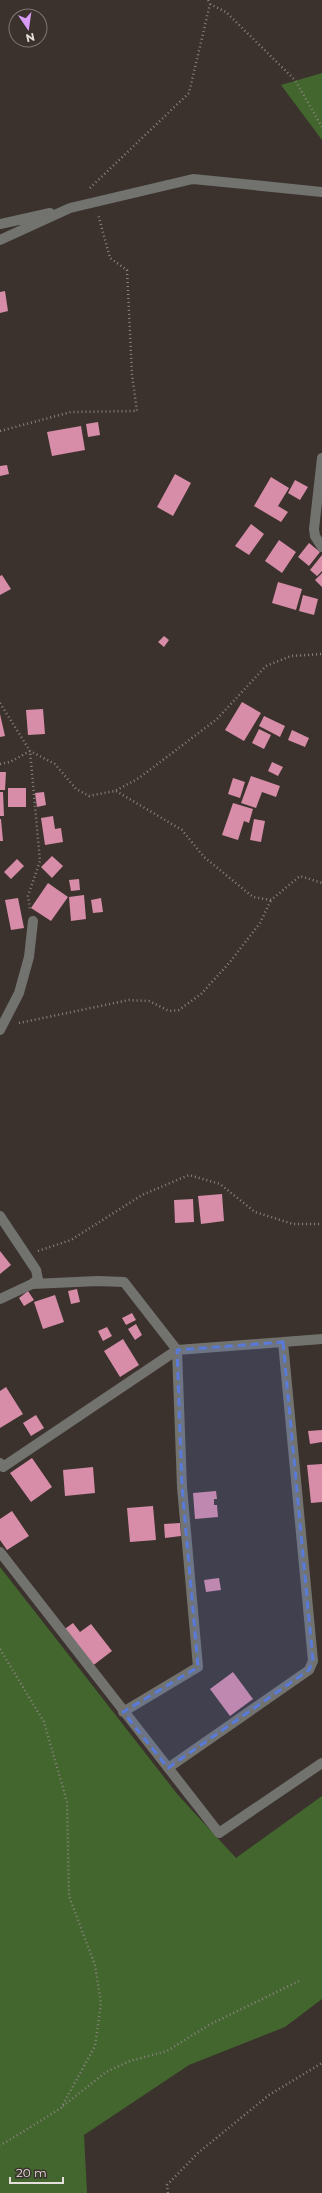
<svg xmlns="http://www.w3.org/2000/svg" width="322" height="2193" font-family="Montserrat,sans-serif">
<style>
.green{fill:#42662d}
.building{fill:#d78da7}
.lines{fill:none;stroke-linecap:round;stroke-linejoin:round}
.path{stroke:#8a827f;stroke-width:2.5;stroke-dasharray:1 3;stroke-linecap:butt}
.minor{stroke:#72736f;stroke-width:10}
.marked{fill:#597ad9;fill-opacity:0.2;stroke:#597ad9;stroke-width:3;stroke-dasharray:8 5;stroke-linejoin:round}
</style>
<rect width="100%" height="100%" fill="#3b322e"/>
<path class="green" d="M 322,73 L 322,140 L 281,85 Z
M 0,1567 L 178,1795 L 236,1858 L 322,1796 L 322,1999 L 285,2027 L 189,2065 L 84,2135 L 87,2193 L 0,2193 Z"/>
<path class="building" d="M 5,291 L 8,311 L 0,313 L 0,292 Z
M 98,422 L 100,435 L 88,437 L 86,424 Z
M 81,426 L 85,450 L 52,456 L 47,432 Z
M 7,465 L 9,474 L 0,476 L 0,466 Z
M 175,474 L 191,483 L 173,516 L 157,507 Z
M 271,477 L 289,488 L 278,506 L 288,512 L 281,522 L 254,506 Z
M 295,480 L 308,487 L 300,500 L 288,493 Z
M 251,524 L 264,534 L 249,555 L 235,546 Z
M 279,540 L 296,552 L 282,573 L 265,561 Z
M 309,543 L 320,552 L 309,566 L 298,557 Z
M 322,555 L 322,571 L 317,576 L 310,570 Z
M 322,573 L 322,587 L 315,580 Z
M 2,575 L 11,589 L 0,595 L 0,576 Z
M 278,582 L 302,589 L 296,610 L 272,603 Z
M 303,595 L 318,599 L 314,615 L 299,611 Z
M 164,636 L 169,640 L 164,647 L 158,642 Z
M 242,702 L 261,713 L 244,741 L 225,730 Z
M 43,709 L 45,734 L 28,735 L 26,710 Z
M 0,714 L 5,736 L 0,737 Z
M 264,716 L 285,726 L 280,737 L 259,726 Z
M 259,729 L 271,735 L 264,749 L 252,743 Z
M 292,730 L 309,738 L 305,747 L 288,740 Z
M 272,762 L 283,767 L 278,776 L 268,771 Z
M 0,772 L 6,772 L 5,790 L 0,790 Z
M 251,776 L 280,786 L 276,797 L 262,792 L 256,808 L 241,803 Z
M 233,778 L 245,782 L 240,798 L 228,794 Z
M 8,788 L 26,788 L 26,807 L 8,807 Z
M 0,792 L 3,792 L 4,816 L 0,816 Z
M 44,792 L 46,805 L 37,807 L 35,793 Z
M 233,803 L 253,809 L 249,823 L 244,821 L 238,840 L 222,835 Z
M 53,816 L 55,829 L 61,828 L 63,842 L 45,845 L 41,818 Z
M 0,819 L 1,819 L 3,841 L 0,841 Z
M 254,819 L 265,821 L 261,842 L 250,840 Z
M 52,856 L 63,866 L 52,878 L 41,867 Z
M 17,859 L 24,866 L 11,879 L 4,872 Z
M 79,879 L 80,890 L 71,891 L 69,880 Z
M 48,883 L 68,897 L 51,921 L 31,908 Z
M 84,895 L 86,919 L 71,921 L 69,897 Z
M 18,898 L 24,928 L 11,930 L 5,900 Z
M 101,898 L 103,912 L 93,913 L 91,900 Z
M 222,1194 L 224,1221 L 201,1224 L 198,1196 Z
M 193,1199 L 194,1222 L 175,1223 L 174,1200 Z
M 0,1251 L 11,1265 L 0,1274 Z
M 77,1289 L 80,1302 L 71,1304 L 68,1291 Z
M 28,1291 L 34,1300 L 24,1306 L 19,1298 Z
M 55,1295 L 64,1322 L 43,1329 L 34,1302 Z
M 132,1313 L 136,1320 L 126,1325 L 122,1318 Z
M 136,1324 L 142,1335 L 135,1340 L 128,1329 Z
M 107,1327 L 112,1336 L 103,1341 L 98,1331 Z
M 123,1339 L 139,1365 L 120,1377 L 104,1351 Z
M 6,1387 L 23,1414 L 0,1428 L 0,1391 Z
M 36,1415 L 44,1428 L 31,1436 L 23,1423 Z
M 322,1430 L 322,1442 L 310,1444 L 308,1431 Z
M 32,1458 L 52,1487 L 31,1502 L 10,1473 Z
M 322,1464 L 322,1502 L 311,1503 L 307,1465 Z
M 93,1467 L 95,1493 L 65,1496 L 63,1470 Z
M 216,1491 L 217,1499 L 214,1499 L 214,1505 L 217,1505 L 218,1517 L 195,1519 L 193,1493 Z
M 153,1506 L 156,1540 L 130,1542 L 127,1508 Z
M 12,1511 L 29,1536 L 7,1550 L 0,1540 L 0,1519 Z
M 180,1523 L 181,1536 L 165,1538 L 164,1524 Z
M 219,1578 L 221,1590 L 206,1592 L 204,1580 Z
M 73,1623 L 80,1632 L 91,1624 L 112,1651 L 91,1667 L 62,1631 Z
M 233,1672 L 253,1699 L 230,1716 L 210,1689 Z"/>
<g class="lines">
<path class="path" d="M 210,4 L 226,12 L 295,80 L 322,127
M 90,188 L 189,93 L 210,4 L 208,0
M 0,431 L 71,412 L 137,411 L 132,375 L 127,270 L 110,258 L 98,214
M 0,703 L 30,751 L 55,764 L 76,789 L 89,796 L 115,791 L 139,778 L 217,719 L 266,666 L 291,656 L 322,654
M 0,764 L 10,762 L 30,751 L 40,861 L 28,896 L 30,909
M 116,791 L 182,830 L 204,857 L 253,897 L 271,900 L 300,876 L 322,883
M 19,1023 L 129,1000 L 149,1001 L 169,1011 L 179,1010 L 201,994 L 230,962 L 260,923 L 271,900
M 38,1251 L 71,1240 L 142,1195 L 189,1175 L 220,1184 L 255,1212 L 293,1224 L 322,1224
M 0,1649 L 44,1722 L 67,1802 L 69,1896 L 95,1965 L 101,2003 L 95,2046 L 61,2108 L 8,2141 L 0,2145
M 63,2106 L 106,2072 L 130,2061 L 167,2051 L 209,2025 L 299,1981
M 168,2193 L 167,2185 L 198,2153 L 269,2095 L 322,2063"/>
<path class="minor" d="M 0,224 L 50,213
M 0,240 L 70,208 L 193,179 L 322,192
M 322,458 L 314,529 L 315,536 L 322,547
M 0,1030 L 19,993 L 29,957 L 33,921
M 0,1216 L 36,1270 L 38,1279 L 32,1284
M 0,1299 L 32,1284 L 98,1281 L 124,1282 L 177,1350 L 182,1487 L 198,1667 L 123,1712
M 0,1463 L 3,1467 L 177,1350 L 322,1339
M 0,1552 L 219,1833 L 322,1763
M 168,1768 L 309,1670 L 313,1661 L 283,1342"/>
</g>
<path class="marked" d="M 283,1342 L 313,1661 L 309,1670 L 168,1768 L 123,1712 L 198,1667 L 182,1487 L 177,1350 Z"/>
<g transform="translate(28 28) rotate(167)"><circle r="19" fill="#3b322e" stroke="#7f7774"/>
<path d="M0-3L7 15L0 10L-7 15Z" fill="#d89bf8"/>
<text y="-6" font-size="11" font-weight="bold" text-anchor="middle" fill="#e5dfdc">N</text>
</g>
<path d="M10 2177v6h53v-6" fill="none" stroke="#e5dfdc" stroke-width="2"/>
<text x="16" y="2177" font-size="12" fill="#e5dfdc" stroke="#3b322e" stroke-width="3" paint-order="stroke">20 m</text>
</svg>
